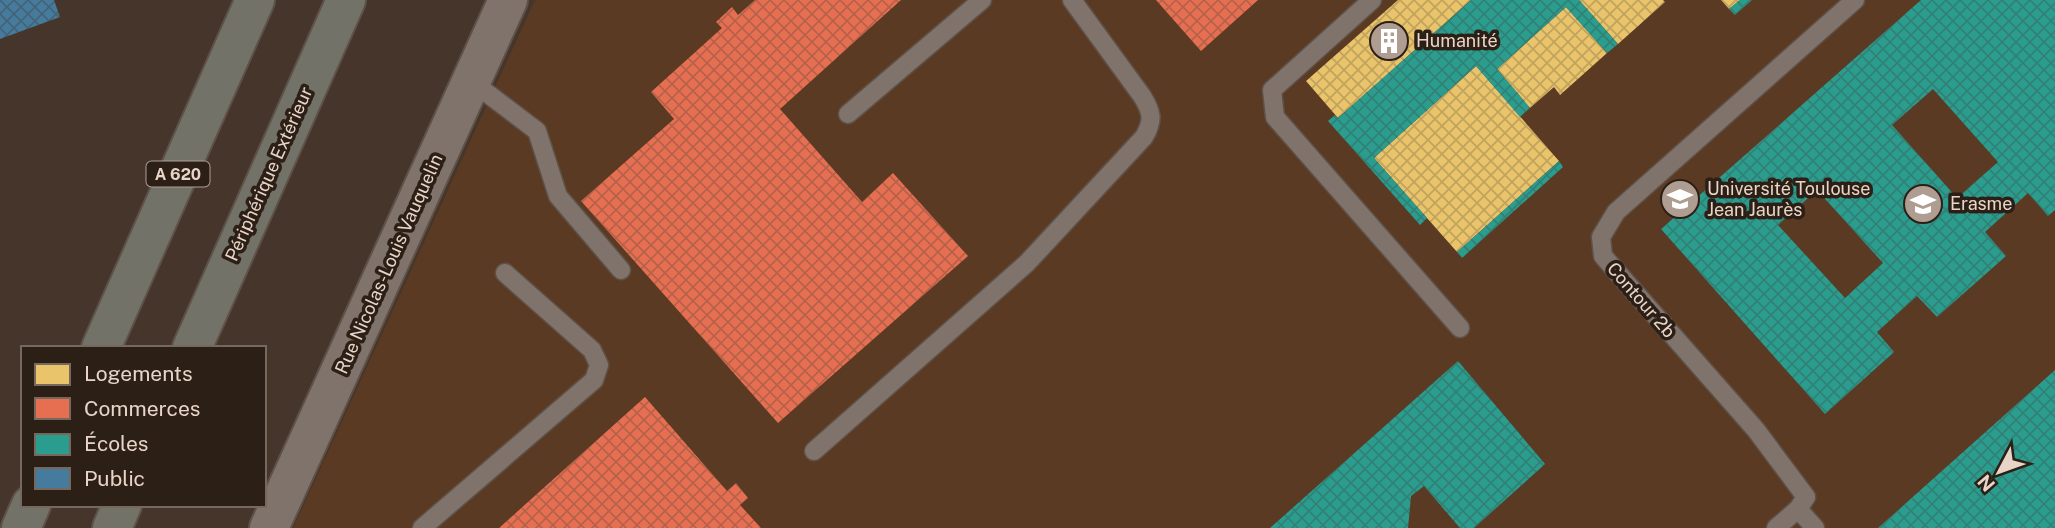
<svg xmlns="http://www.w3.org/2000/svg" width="2055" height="528" font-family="'Public Sans',sans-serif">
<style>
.built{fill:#5b3a23}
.homes{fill:url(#homes-cross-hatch)}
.shops{fill:url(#shops-cross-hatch)}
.schools{fill:url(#schools-cross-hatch);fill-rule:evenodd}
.public{fill:url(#public-cross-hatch)}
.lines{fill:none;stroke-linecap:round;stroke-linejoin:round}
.service-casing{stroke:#5e5147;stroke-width:21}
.tertiary-casing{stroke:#5e5147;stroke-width:42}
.motorway-casing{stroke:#5e5147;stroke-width:42}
.service{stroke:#80736b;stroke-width:18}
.tertiary{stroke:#80736b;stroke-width:38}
.motorway{stroke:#727269;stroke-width:38}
.labels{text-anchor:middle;stroke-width:7;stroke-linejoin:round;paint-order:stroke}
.shield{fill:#2c1f16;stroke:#b09e93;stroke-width:2}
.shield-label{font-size:16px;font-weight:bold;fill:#e8d5c8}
.poi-label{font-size:18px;fill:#e8d5c8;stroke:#2c1f16;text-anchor:start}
.street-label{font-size:18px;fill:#e8d5c8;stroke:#2c1f16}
</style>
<defs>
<pattern id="homes-cross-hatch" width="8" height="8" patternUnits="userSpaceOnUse" patternTransform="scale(1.75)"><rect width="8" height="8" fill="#e9c46a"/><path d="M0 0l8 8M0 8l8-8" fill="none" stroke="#c0a35e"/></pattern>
<pattern id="shops-cross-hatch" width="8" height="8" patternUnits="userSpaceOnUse" patternTransform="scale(1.75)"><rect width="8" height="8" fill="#e76f51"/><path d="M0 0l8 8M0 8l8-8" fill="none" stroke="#b7614b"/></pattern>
<pattern id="schools-cross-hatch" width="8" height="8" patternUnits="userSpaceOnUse" patternTransform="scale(1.75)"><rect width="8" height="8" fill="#2a9d8f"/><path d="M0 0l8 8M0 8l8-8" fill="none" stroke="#328176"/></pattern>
<pattern id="public-cross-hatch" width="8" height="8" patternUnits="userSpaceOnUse" patternTransform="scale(1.75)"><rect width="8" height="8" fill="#457b9d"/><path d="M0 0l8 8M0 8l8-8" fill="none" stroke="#456376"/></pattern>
</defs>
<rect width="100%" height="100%" fill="#45352a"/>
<path class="built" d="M 535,0 L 2055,0 L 2055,528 L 293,528 Z"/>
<path class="homes" d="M 1398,0 L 1471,0 L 1338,118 L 1306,81 Z
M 1579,0 L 1663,0 L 1665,2 L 1618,44 Z
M 1721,0 L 1740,0 L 1729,9 Z
M 1566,7 L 1607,53 L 1560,95 L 1554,87 L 1530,108 L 1497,69 Z
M 1476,66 L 1559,161 L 1457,252 L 1374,158 Z"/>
<path class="shops" d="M 755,0 L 901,0 L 780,109 L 862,202 L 893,173 L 968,256 L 778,423 L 581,201 L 674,119 L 651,92 L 722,28 L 716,22 L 732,7 L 738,15 Z
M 1156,0 L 1258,0 L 1201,51 Z
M 645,397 L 727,491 L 736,483 L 748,498 L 740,505 L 761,528 L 499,528 Z"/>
<path class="schools" d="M 1471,0 L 1579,0 L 1618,44 L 1607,53 L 1566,7 L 1497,69 L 1530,108 L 1520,117 L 1476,66 L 1374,158 L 1427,218 L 1420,225 L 1328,121 L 1335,115 L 1338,118 Z
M 1740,0 L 1752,0 L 1735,15 L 1729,9 Z
M 1921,0 L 2055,0 L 2055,210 L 2048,216 L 2028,193 L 1985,232 L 2006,256 L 1937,317 L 1917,296 L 1877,332 L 1894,352 L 1825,414 L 1661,229 ZM 1933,89 L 1998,162 L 1957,198 L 1892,125 ZM 1817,190 L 1883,263 L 1845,298 L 1778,225 Z
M 1559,161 L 1563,167 L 1462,258 L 1457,252 Z
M 1458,361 L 1545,464 L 1474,528 L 1460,528 L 1424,486 L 1411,496 L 1408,528 L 1270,528 Z
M 2055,370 L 2055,528 L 1878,528 Z"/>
<path class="public" d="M 0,0 L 54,0 L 60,17 L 0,39 Z"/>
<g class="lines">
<defs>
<path id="service" d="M 1372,0 L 1272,90 L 1275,117 L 1460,328
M 471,81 L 537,131 L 558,196 L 621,270
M 848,114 L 982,0
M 814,451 L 1027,263 L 1144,137 C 1154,120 1152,112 1142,96 L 1072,0
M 1798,509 L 1815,528
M 422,528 L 594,380 L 599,365 L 592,350 L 505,273
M 1776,528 L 1798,509 L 1806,497 L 1756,430 L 1603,256 L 1601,237 L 1616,212 L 1855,0"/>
<path id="tertiary" d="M 269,528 L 508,0"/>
<path id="motorway" d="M 101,348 L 255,0
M 192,348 L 346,0
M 21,528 L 31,505
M 112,528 L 122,505"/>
</defs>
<use href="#service" class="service-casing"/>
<use href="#tertiary" class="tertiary-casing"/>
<use href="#motorway" class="motorway-casing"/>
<use href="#service" class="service"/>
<use href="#tertiary" class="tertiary"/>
<use href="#motorway" class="motorway"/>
</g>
<defs>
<symbol id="building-disc" viewBox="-11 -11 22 22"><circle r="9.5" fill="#af9d91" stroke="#2c1f16"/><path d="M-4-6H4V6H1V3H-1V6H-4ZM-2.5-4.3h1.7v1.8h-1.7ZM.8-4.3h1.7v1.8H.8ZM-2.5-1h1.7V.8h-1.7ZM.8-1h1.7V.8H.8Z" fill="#fff"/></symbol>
<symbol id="university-disc" viewBox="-11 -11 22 22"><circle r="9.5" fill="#af9d91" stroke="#2c1f16"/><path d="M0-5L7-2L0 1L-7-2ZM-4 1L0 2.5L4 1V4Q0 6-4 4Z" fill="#fff"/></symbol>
</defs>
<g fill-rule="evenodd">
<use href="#building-disc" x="1367" y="19" width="44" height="44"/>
<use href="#university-disc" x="1658" y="177" width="44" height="44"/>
<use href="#university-disc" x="1901" y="182" width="44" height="44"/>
</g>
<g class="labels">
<rect class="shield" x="146.5" y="161.5" width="63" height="25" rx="5"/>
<g class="shield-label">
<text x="178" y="180">A 620</text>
</g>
<g class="poi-label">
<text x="1416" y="47">Humanité</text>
<text x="1707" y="195">Université Toulouse<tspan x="1707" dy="21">Jean Jaurès</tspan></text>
<text x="1950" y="210">Erasme</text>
</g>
<g class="street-label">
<text transform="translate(269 174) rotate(-66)" y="6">Périphérique Extérieur</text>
<text transform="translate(389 264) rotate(-66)" y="6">Rue Nicolas-Louis Vauquelin</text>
<text transform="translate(1641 300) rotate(49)" y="6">Contour 2b</text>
</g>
</g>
<rect x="21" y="346" width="245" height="161" fill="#2c1f16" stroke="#77685d" stroke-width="2"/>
<rect x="35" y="364" width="35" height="21" fill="#e9c46a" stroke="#77685d" stroke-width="2"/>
<text x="84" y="381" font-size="21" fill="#e8d5c8">Logements</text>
<rect x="35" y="398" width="35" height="21" fill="#e76f51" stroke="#77685d" stroke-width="2"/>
<text x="84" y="416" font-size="21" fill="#e8d5c8">Commerces</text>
<rect x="35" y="434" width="35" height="21" fill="#2a9d8f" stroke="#77685d" stroke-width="2"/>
<text x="84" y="451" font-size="21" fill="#e8d5c8">Écoles</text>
<rect x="35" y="468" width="35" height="21" fill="#457b9d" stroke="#77685d" stroke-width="2"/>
<text x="84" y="486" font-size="21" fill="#e8d5c8">Public</text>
<g transform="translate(1999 472) rotate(229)" stroke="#2c1f16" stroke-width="5" paint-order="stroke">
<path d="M0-5L12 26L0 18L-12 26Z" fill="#e8d5c8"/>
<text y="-10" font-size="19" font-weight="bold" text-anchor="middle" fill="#e8d5c8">N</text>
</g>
</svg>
